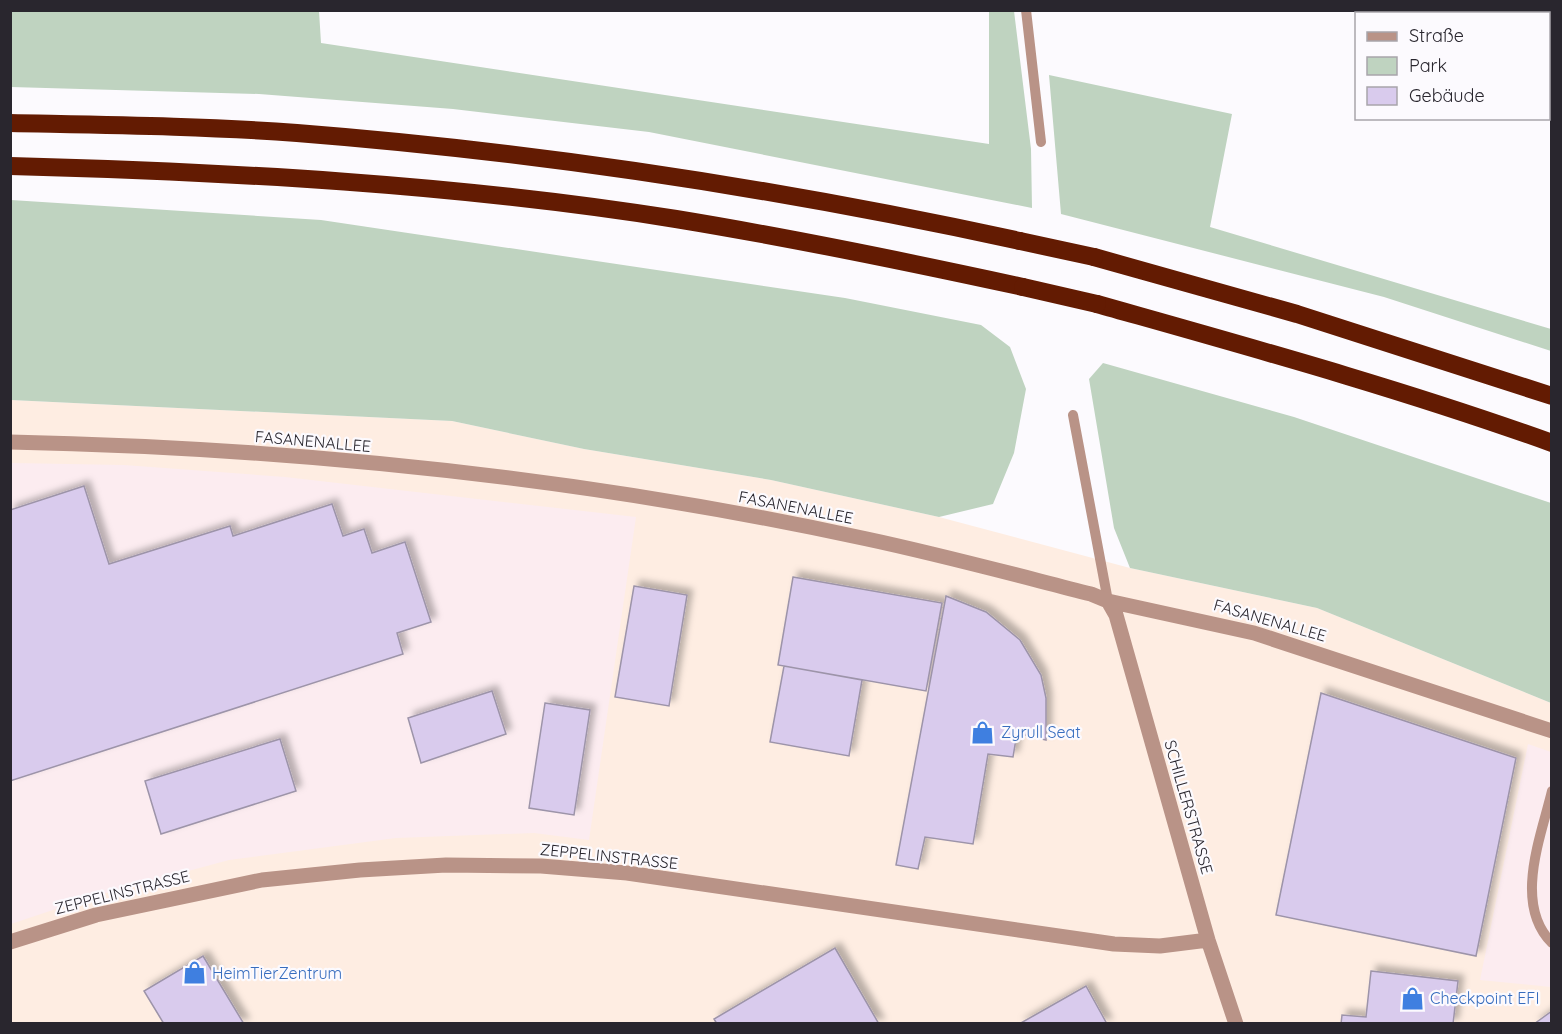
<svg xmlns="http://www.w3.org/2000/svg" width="1562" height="1034" font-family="Quicksand,sans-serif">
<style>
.commercial{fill:#feede2}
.industrial{fill:#fcecf0}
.green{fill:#bfd3c0}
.building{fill:#d9cbed;stroke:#9d94a9;stroke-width:1.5;filter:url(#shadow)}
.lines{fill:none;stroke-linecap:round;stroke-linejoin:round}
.path{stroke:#99969c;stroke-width:4;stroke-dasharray:3 3;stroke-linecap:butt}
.lane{stroke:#b99387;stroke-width:10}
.street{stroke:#b99387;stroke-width:15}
.highway{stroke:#631b02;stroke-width:18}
.highway-bridge{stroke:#631b02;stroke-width:18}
.labels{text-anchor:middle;stroke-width:4.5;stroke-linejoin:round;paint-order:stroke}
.street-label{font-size:16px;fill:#29262e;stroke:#fcfafe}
.shop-label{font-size:16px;fill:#366cbe;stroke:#fcfafe;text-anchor:start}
</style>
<defs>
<filter id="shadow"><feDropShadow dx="5.5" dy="-5.5" stdDeviation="3" flood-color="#0004"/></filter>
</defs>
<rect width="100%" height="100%" fill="#fcfafe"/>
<path class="commercial" d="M 11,400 L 452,421 L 584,449 L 771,480 L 939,517 L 1130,568 L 1317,608 L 1551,703 L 1551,1023 L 11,1024 Z"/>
<path class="industrial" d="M 11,463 L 124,465 L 285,477 L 636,517 L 589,840 L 534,833 L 396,838 L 229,860 L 92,897 L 11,924 Z
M 1528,744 L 1551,752 L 1551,987 L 1480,980 Z"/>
<path class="green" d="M 10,11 L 319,11 L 321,43 L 989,144 L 989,11 L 1014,11 L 1031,149 L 1032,208 L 649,132 L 453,109 L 259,94 L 11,87 Z
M 1049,75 L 1232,114 L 1210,227 L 1551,329 L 1551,351 L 1384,297 L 1061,214 Z
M 11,200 L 321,220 L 845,298 L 981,325 L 1010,347 L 1026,389 L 1014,453 L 993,504 L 939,517 L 771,480 L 584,449 L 452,421 L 11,400 Z
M 1103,363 L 1294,417 L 1551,503 L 1551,703 L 1317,608 L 1130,568 L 1114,528 L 1089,379 Z"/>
<path class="building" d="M 84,486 L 109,564 L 230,526 L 233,536 L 332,504 L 343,536 L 364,529 L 372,553 L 405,542 L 431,622 L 397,633 L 403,654 L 10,781 L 10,510 Z
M 793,577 L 942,603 L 926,691 L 778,665 Z
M 634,586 L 687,595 L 669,706 L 615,697 Z
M 946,596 L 986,612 L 1020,640 L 1041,675 L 1046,698 L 1046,740 L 1017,733 L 1013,757 L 988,754 L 973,844 L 925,837 L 918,869 L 896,865 Z
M 784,666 L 862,680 L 849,756 L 770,742 Z
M 492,691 L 506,734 L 421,763 L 408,718 Z
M 1321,693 L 1516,758 L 1476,956 L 1276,915 Z
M 545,703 L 590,710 L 574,815 L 529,808 Z
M 280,739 L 296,791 L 161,834 L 145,781 Z
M 835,948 L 879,1024 L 717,1024 L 714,1019 Z
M 203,956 L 244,1024 L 164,1024 L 144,991 Z
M 1371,971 L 1458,981 L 1453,1024 L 1341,1024 L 1342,1015 L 1366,1017 Z
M 1086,986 L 1107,1024 L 1019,1024 Z
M 1552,1011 L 1552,1024 L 1534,1024 Z"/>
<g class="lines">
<path class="path" d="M 1364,10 L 1375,14
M 1548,62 L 1552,63"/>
<path class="lane" d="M 1026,10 L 1041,142
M 1073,415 L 1108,601
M 1552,791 C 1541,837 1513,904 1552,943"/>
<path class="street" d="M 10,442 C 297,448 586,478 867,539 C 942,555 1016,575 1091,594 L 1108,601 L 1254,633 L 1552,731
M 1108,601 L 1116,615 L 1208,940 L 1236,1024
M 10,942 L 96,915 L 262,880 L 360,870 L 446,865 L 541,866 L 627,873 L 1114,944 L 1160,946 L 1208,940"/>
<path class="highway" d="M 10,123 C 106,125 201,126 297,133 C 540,152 781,189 1020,241
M 10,166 C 233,172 456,184 676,219 C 792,238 908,262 1023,287
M 1094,257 L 1297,314 L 1552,396
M 1097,304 C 1249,347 1402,389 1552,443"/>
<path class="highway-bridge" d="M 1020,241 L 1094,257
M 1023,287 L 1097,304"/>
</g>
<defs>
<symbol id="shop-bare" viewBox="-9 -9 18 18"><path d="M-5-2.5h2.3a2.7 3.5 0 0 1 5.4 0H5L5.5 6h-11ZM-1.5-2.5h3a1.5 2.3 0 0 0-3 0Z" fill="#3f7fe0" stroke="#fcfafe" stroke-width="2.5" paint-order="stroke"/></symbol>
</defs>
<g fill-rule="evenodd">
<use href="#shop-bare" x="966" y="716" width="33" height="33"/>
<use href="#shop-bare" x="178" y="956" width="33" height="33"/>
<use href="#shop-bare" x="1396" y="982" width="33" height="33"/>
</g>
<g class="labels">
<g class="street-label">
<text transform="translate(313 441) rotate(5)" y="6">FASANENALLEE</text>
<text transform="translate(796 507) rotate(11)" y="6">FASANENALLEE</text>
<text transform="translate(1270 620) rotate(16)" y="6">FASANENALLEE</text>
<text transform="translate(1189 807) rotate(74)" y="6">SCHILLERSTRASSE</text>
<text transform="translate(609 856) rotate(6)" y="6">ZEPPELINSTRASSE</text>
<text transform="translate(122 892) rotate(-14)" y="6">ZEPPELINSTRASSE</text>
</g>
<g class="shop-label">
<text x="1001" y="738">Zyrull Seat</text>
<text x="212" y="979">HeimTierZentrum</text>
<text x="1430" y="1004">Checkpoint EFI</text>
</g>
</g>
<rect width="1562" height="1034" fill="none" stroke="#29262e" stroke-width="24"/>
<rect x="1355" y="12" width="195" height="108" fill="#fcfafe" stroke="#a8a5ab" stroke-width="1.5"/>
<rect x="1367" y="32" width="30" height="9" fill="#b99387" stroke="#a8a5ab" stroke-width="1.5"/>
<text x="1409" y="42" font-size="18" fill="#29262e">Straße</text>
<rect x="1367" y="57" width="30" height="18" fill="#bfd3c0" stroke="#a8a5ab" stroke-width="1.5"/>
<text x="1409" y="72" font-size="18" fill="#29262e">Park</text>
<rect x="1367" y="87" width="30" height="18" fill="#d9cbed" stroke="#a8a5ab" stroke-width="1.5"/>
<text x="1409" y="102" font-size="18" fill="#29262e">Gebäude</text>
</svg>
